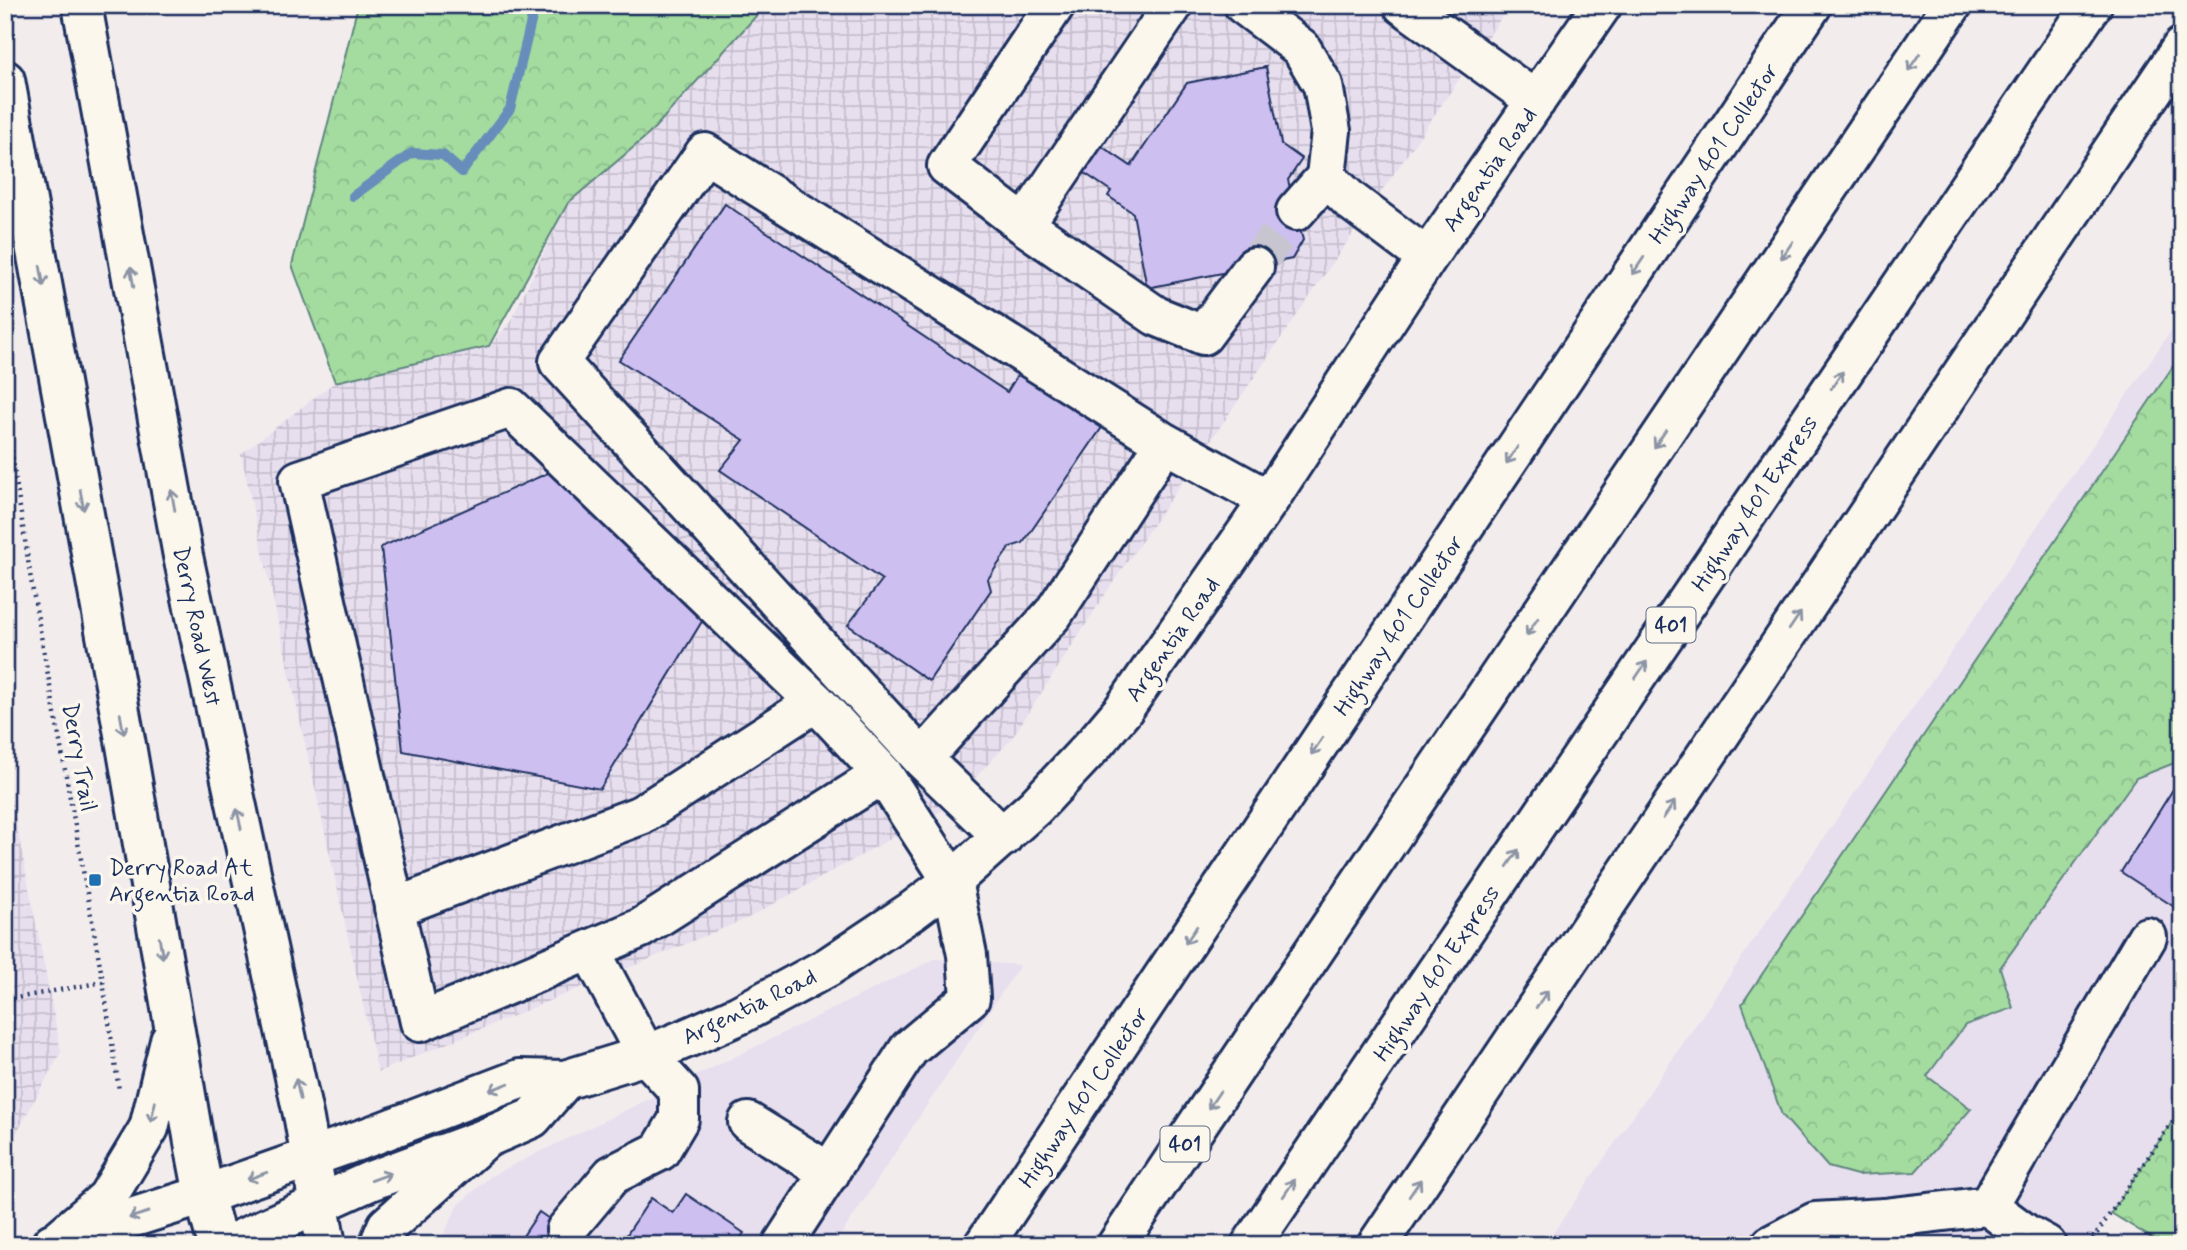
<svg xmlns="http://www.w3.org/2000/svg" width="2187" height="1250" font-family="Mynerve,sans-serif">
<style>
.built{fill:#e7deee}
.industrial{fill:url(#industrial-grid)}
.forest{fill:url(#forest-crowns);stroke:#60867f;stroke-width:2}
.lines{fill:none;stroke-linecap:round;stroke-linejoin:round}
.stream{stroke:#678dba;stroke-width:10}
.building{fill:#cebff1;stroke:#1b2f5e;stroke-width:2}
.minor-tunnel{stroke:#c7c6d0;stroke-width:38;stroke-dasharray:38 19;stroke-linecap:butt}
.minor-casing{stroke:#1b2f5e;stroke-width:44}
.major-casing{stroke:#1b2f5e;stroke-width:44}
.highway-casing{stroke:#1b2f5e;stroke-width:44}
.path{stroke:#1b2f5e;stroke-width:4.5;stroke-dasharray:2 5;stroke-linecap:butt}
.minor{stroke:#fbf7ec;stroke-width:38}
.major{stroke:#fbf7ec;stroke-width:38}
.highway{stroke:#fbf7ec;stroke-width:38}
.oneway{stroke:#8b93a5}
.poi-dot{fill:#1f6fb2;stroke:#fbf7ec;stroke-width:2.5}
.labels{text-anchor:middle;stroke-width:7;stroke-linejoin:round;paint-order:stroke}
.shield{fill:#fbf7ec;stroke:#5e6b89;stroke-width:2}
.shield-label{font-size:21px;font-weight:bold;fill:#1b2f5e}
.street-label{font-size:23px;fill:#1b2f5e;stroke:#fbf7ec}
.poi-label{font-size:23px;fill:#1b2f5e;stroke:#fbf7ec;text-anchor:start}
</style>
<defs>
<pattern id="industrial-grid" width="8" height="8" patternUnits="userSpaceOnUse" patternTransform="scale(1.75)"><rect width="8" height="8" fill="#e7deee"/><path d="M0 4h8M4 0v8" fill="none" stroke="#c6bfce"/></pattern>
<pattern id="forest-crowns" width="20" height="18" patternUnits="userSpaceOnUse" patternTransform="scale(1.75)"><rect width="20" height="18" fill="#a4dca0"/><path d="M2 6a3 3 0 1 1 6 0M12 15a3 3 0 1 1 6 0" fill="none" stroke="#8dbd8c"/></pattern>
</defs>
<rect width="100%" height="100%" fill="#f2eced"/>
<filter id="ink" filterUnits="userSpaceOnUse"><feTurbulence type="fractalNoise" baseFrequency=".0143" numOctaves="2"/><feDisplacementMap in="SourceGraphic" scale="14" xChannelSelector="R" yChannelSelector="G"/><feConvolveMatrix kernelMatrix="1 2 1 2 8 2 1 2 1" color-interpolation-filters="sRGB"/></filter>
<g filter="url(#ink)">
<path class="built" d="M 2182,315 L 2182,1107 L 2095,1236 L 2103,1245 L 1545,1245 Z
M 935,959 L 1020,965 L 834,1245 L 439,1245 L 458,1205 L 491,1176 Z"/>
<path class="industrial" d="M 767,5 L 1510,5 L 1110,587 L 1012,738 L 948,807 L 748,918 L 378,1072 L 241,454 L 335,382 L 489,346 L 509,324 L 568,203 L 649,134 Z
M 5,765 L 61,1052 L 5,1154 Z"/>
<path class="forest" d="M 358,5 L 766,5 L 649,134 L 568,203 L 489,346 L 335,382 L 292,265 Z
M 2182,353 L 2182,760 L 2136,778 L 2000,968 L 2013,1008 L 1965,1025 L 1927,1076 L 1971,1109 L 1915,1172 L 1857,1175 L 1828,1167 L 1782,1115 L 1742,1004 Z
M 2182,1107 L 2182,1245 L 2163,1245 L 2111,1213 Z"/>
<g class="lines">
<path class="stream" d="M 353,196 L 412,153 L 443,155 L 462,172 L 510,109 L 535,5"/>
</g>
<path class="building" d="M 1266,67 L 1281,144 L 1302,159 L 1288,180 L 1303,240 L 1292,259 L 1147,288 L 1133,213 L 1108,196 L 1111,191 L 1083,172 L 1101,146 L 1131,166 L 1187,83 Z
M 725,204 L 1007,392 L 1022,368 L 1105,423 L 1023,543 L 1010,547 L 988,579 L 991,590 L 929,681 L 848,625 L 882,580 L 720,470 L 744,440 L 619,360 Z
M 566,465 L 704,618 L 600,789 L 403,751 L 381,547 Z
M 2182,775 L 2182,912 L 2121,872 Z
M 686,1194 L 744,1233 L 736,1245 L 620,1245 L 651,1198 L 673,1213 Z
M 539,1212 L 587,1245 L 517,1245 Z
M 604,1236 L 617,1245 L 598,1245 Z"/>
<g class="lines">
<path class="minor-tunnel" d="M 1254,267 L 1296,211"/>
<defs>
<path id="minor" d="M 1055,5 L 947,166 L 1024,225 L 1156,316 L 1203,335 L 1254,267
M 1244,5 L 1301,48 L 1323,85 L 1331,131 L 1326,177 L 1351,201 L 1427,258
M 1403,5 L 1536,101
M 1296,211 L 1326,177
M 1024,225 L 1173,5
M 1165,443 L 1053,614 L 922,759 L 559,362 L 705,153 L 1165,443 L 1269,500
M 922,759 L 1003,837
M 394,908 L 641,815 L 816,702
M 748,1122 L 830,1173
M 1988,1206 L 2147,937
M 566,1230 L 612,1175 L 660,1151 L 679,1119 L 679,1091 L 646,1055 L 590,950
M 52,1243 L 204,1195 L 371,1136 L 520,1079 L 565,1080 L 646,1055 L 692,1036 L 739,1015 L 828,967 L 912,911 L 952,881 L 1035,807 L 1095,743 L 1123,710 L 1269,500 L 1427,258 L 1602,5
M 228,1245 L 370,1181 L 486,1138 L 532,1118 L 565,1080
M 782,1245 L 909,1049 L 970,998 L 967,955 L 952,881 L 883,774 L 816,702 L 511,408 L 299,480 L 420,1022 L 641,928 L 883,774
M 1771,1245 L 1815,1222 L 1884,1218 L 1988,1206 L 2026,1234 L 2046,1245"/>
<path id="major" d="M 82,5 L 183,556 L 304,1119 L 326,1245
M 5,80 L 126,745 L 195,1148 L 204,1195 L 218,1245
M 57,1241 L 107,1198 L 149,1128 L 170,1041
M 379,1245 L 387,1226 L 486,1138"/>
<path id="highway" d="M 984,1245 L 1812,5
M 1117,1245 L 1252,1043 L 1952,5
M 1251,1245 L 2092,5
M 1377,1245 L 2182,47"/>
</defs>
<use href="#minor" class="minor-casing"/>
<use href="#major" class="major-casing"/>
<use href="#highway" class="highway-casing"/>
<path class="path" d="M 5,409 L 31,580 L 103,982 L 119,1090
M 5,1000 L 103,982
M 2089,1245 L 2182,1107"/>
<use href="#minor" class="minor"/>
<use href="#major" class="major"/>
<use href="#highway" class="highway"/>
</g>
<defs><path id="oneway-shaft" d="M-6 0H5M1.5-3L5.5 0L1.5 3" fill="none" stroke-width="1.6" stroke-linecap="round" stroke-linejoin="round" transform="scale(1.75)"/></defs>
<g class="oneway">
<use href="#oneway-shaft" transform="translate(1914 62) rotate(124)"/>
<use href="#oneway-shaft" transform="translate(1787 250) rotate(124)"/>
<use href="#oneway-shaft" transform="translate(1638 266) rotate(124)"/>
<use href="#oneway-shaft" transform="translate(42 276) rotate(80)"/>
<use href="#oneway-shaft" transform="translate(132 277) rotate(-100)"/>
<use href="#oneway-shaft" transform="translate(1837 380) rotate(-56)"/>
<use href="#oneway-shaft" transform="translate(1660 439) rotate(124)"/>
<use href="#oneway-shaft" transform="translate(1512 455) rotate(124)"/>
<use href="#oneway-shaft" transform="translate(82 500) rotate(80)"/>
<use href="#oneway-shaft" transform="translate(173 500) rotate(-100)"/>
<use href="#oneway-shaft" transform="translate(1795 621) rotate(-56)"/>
<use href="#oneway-shaft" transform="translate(1532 627) rotate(124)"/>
<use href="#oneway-shaft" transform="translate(1641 670) rotate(-56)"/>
<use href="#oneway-shaft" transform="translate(122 724) rotate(80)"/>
<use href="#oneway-shaft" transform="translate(1317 746) rotate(124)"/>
<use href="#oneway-shaft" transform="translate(1669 810) rotate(-56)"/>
<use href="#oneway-shaft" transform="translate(239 819) rotate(-102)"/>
<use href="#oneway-shaft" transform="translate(1513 858) rotate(-56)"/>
<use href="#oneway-shaft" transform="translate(1191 935) rotate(124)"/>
<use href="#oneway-shaft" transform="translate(161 948) rotate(80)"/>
<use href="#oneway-shaft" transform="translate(1542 999) rotate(-56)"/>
<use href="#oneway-shaft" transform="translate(499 1087) rotate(159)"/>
<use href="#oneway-shaft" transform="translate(298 1089) rotate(-102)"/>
<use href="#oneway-shaft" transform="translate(1214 1100) rotate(124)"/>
<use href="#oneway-shaft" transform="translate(153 1112) rotate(103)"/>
<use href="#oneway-shaft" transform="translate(257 1176) rotate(160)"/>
<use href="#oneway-shaft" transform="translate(381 1177) rotate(-20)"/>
<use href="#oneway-shaft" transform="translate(1289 1188) rotate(-56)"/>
<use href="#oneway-shaft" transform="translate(1415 1188) rotate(-56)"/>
<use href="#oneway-shaft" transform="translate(139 1215) rotate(163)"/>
</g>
</g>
<rect class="poi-dot" x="88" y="873" width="14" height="14" rx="3.5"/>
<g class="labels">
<g class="shield">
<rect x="1646.5" y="607.5" width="49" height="35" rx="5"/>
<rect x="1160.5" y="1126.5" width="49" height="35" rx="5"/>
</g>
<g class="shield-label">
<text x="1671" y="632">401</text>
<text x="1185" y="1151">401</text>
</g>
<g class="street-label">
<text transform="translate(1713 153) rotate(-56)" y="8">Highway 401 Collector</text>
<text transform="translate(1489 169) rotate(-55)" y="8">Argentia Road</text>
<text transform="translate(1754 503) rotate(-56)" y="8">Highway 401 Express</text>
<text transform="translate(1398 625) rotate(-56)" y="8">Highway 401 Collector</text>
<text transform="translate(198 626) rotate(78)" y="8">Derry Road West</text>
<text transform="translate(1172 639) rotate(-55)" y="8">Argentia Road</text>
<text transform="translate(80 757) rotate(80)" y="8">Derry Trail</text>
<text transform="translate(1436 973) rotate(-56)" y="8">Highway 401 Express</text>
<text transform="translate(749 1006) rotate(-26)" y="8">Argentia Road</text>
<text transform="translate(1083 1097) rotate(-56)" y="8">Highway 401 Collector</text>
</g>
<g class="poi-label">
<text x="109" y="875">Derry Road At<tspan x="109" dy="26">Argentia Road</tspan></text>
</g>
</g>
<rect width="2187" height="1250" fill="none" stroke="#fbf7ec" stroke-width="28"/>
<rect x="14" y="14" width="2159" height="1222" fill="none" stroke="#1b2f5e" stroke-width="2.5" filter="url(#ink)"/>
</svg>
